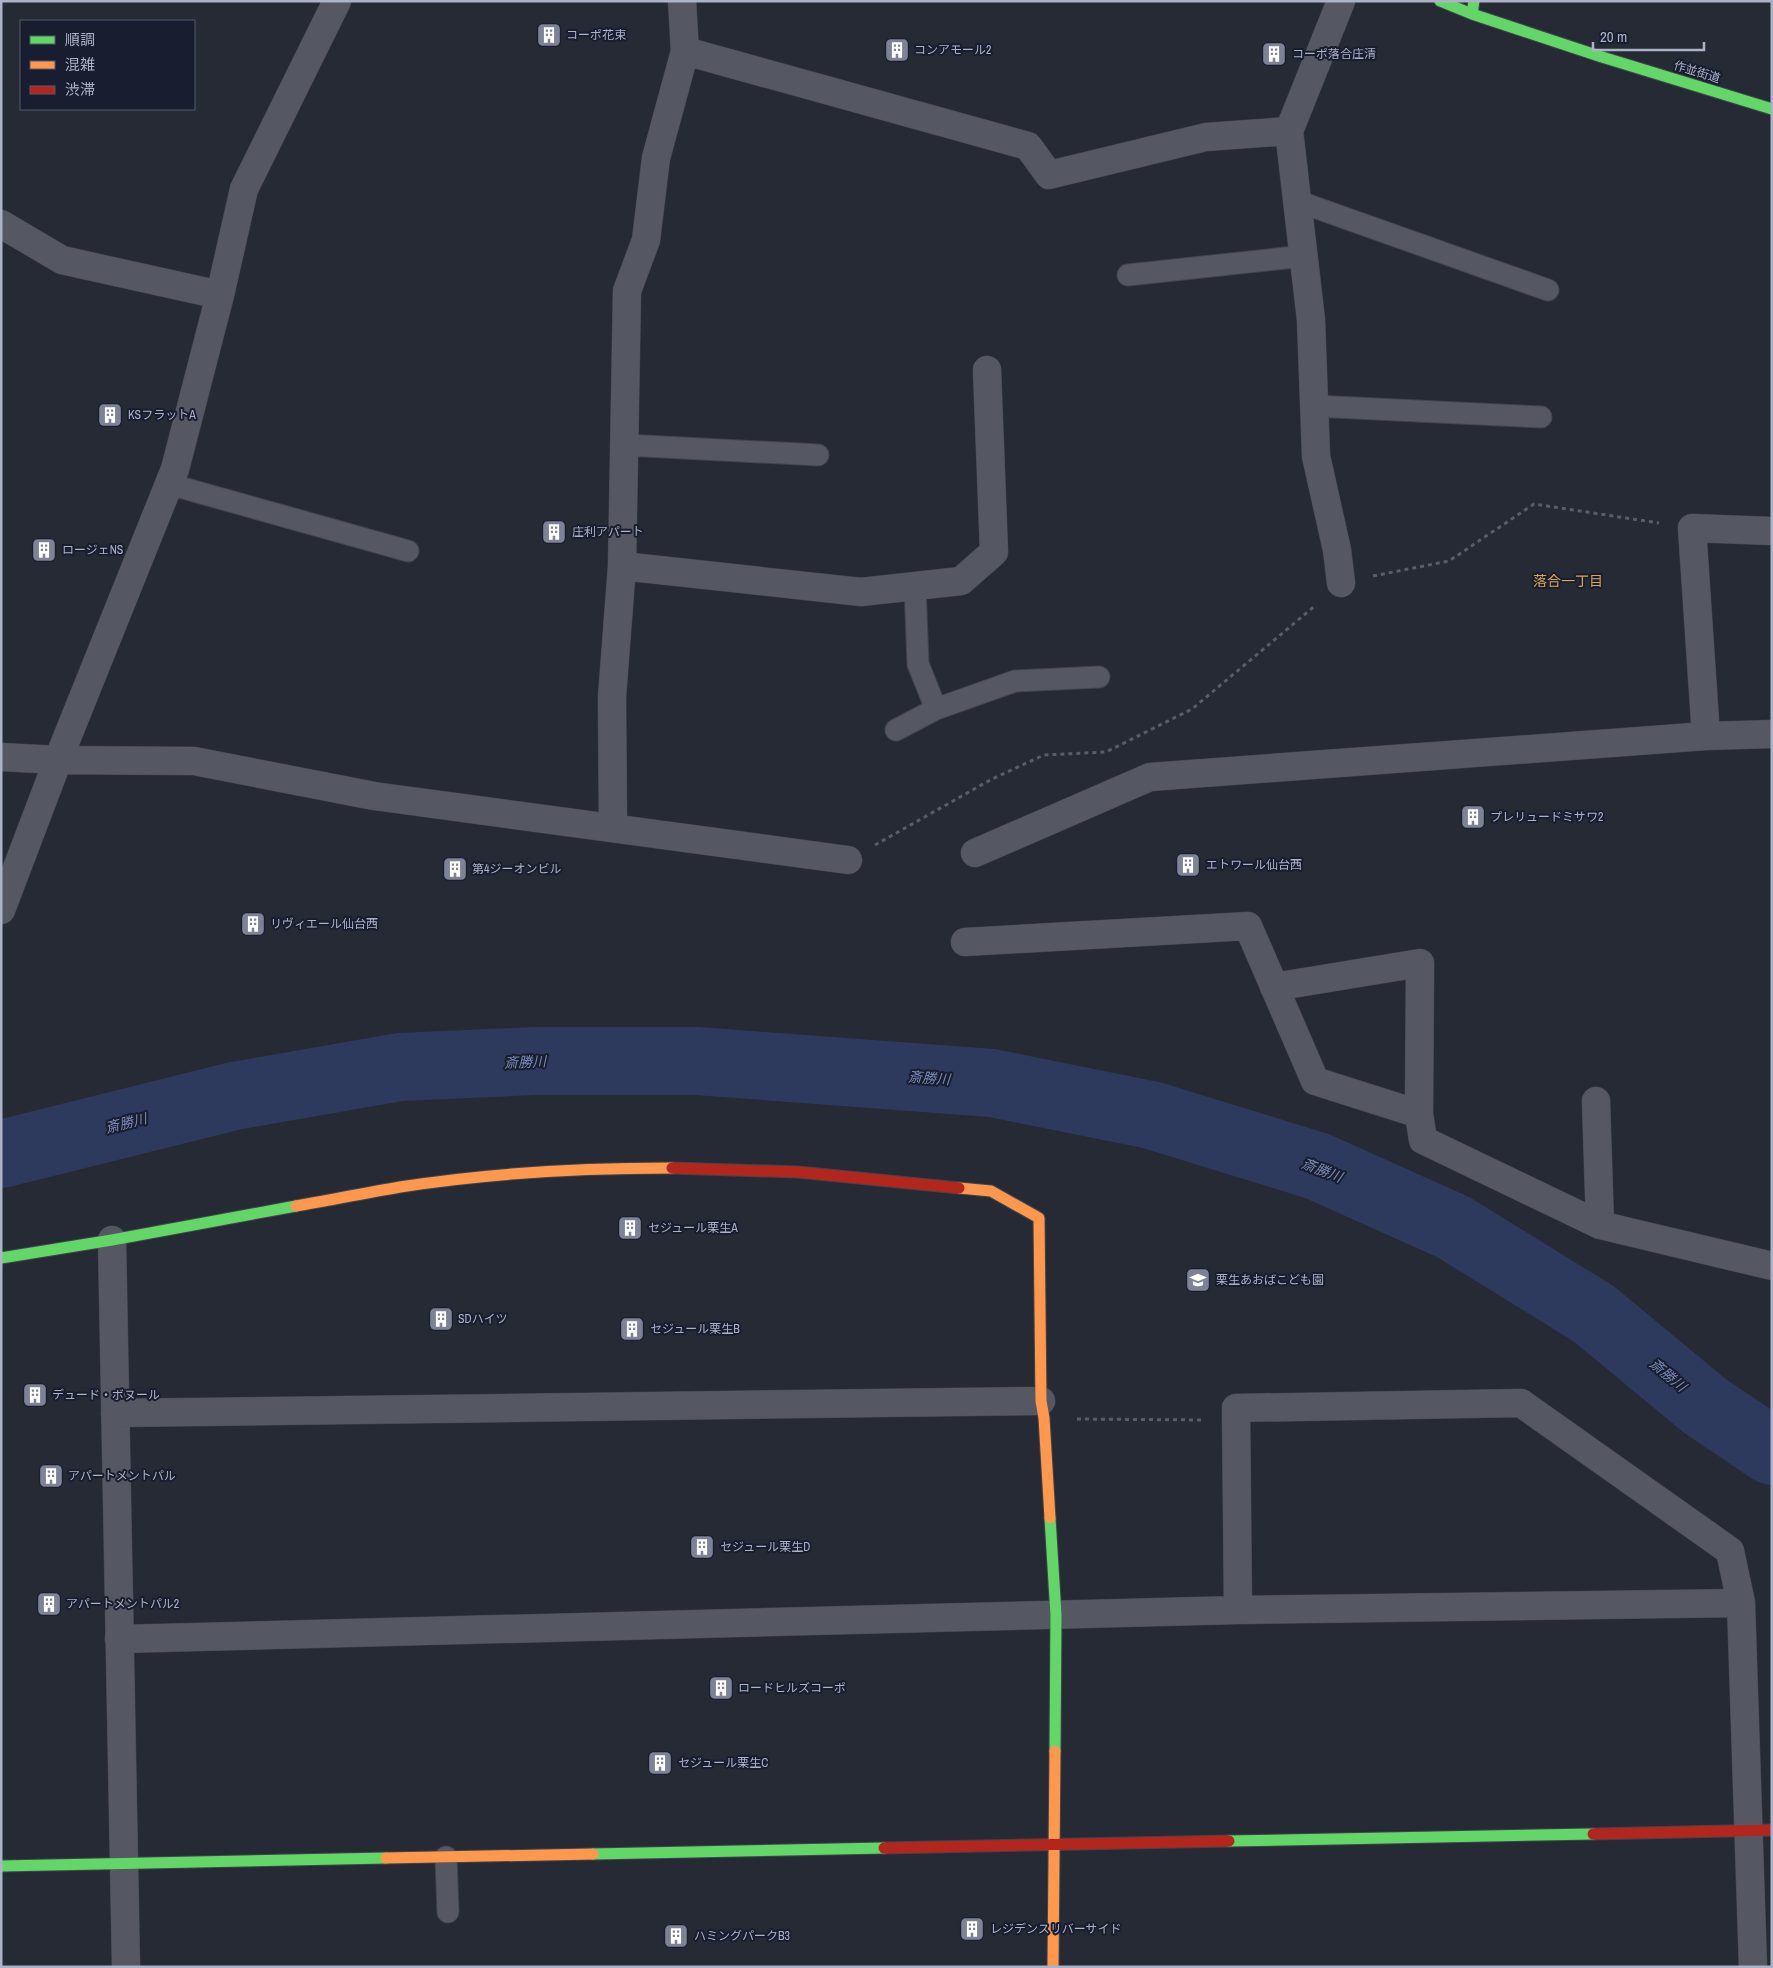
<svg xmlns="http://www.w3.org/2000/svg" width="1773" height="1968" font-family="'Archivo Narrow','Noto Sans JP',sans-serif">
<style>
.lines{fill:none;stroke-linecap:round;stroke-linejoin:round}
.river{stroke:#2e395e;stroke-width:68}
.lane-casing{stroke:#41454d;stroke-width:23}
.street-casing{stroke:#41454d;stroke-width:29}
.fast-casing{stroke:#41454d;stroke-width:13}
.slow-casing{stroke:#41454d;stroke-width:13}
.jam-casing{stroke:#41454d;stroke-width:13}
.path{stroke:#585d66;stroke-width:3;stroke-dasharray:4 4;stroke-linecap:butt}
.lane{stroke:#555862;stroke-width:21}
.street{stroke:#555862;stroke-width:28}
.fast{stroke:#63d668;stroke-width:11}
.slow{stroke:#ff974d;stroke-width:11}
.jam{stroke:#b3261e;stroke-width:11}
.labels{text-anchor:middle;stroke-width:4;stroke-linejoin:round;paint-order:stroke}
.poi-label{font-size:12px;fill:#adb3c7;stroke:#181e2f;text-anchor:start}
.street-label{font-size:12px;fill:#adb3c7;stroke:#181e2f}
.neighbourhood-label{font-size:14px;fill:#dda653;stroke:#181e2f}
.water-label{font-size:14px;font-style:italic;fill:#7a8ab7;stroke:#181e2f}
</style>
<rect width="100%" height="100%" fill="#252a35"/>
<g class="lines">
<path class="river" d="M 1,1154 L 234,1096 L 400,1067 L 536,1061 L 697,1061 L 992,1083 L 1151,1115 L 1317,1166 L 1453,1227 L 1594,1314 L 1705,1406 L 1772,1451"/>
<defs>
<path id="lane" d="M 1297,201 L 1548,290
M 1128,275 L 1304,256
M 1314,406 L 1541,417
M 625,445 L 818,455
M 169,484 L 408,551
M 915,586 L 918,664 L 936,709
M 896,730 L 936,709 L 1015,681 L 1099,677
M 446,1857 L 448,1912"/>
<path id="street" d="M 1341,1 L 1289,131 L 1311,320 L 1316,456 L 1337,550 L 1341,583
M 685,51 L 1028,146 L 1049,175 L 1206,137 L 1289,131
M 1,224 L 62,260 L 220,295
M 622,566 L 861,592 L 961,581 L 994,552 L 987,370
M 1706,736 L 1692,528 L 1772,531
M 1,757 L 58,760 L 194,761 L 374,796 L 848,860
M 613,828 L 612,697 L 622,566 L 627,291 L 646,240 L 656,158 L 685,51 L 682,1
M 975,853 L 1150,777 L 1706,736 L 1772,734
M 1,910 L 58,760 L 175,469 L 220,295 L 244,189 L 337,1
M 965,942 L 1248,926 L 1315,1081 L 1419,1114 L 1423,1140 L 1600,1225 L 1772,1266
M 1274,987 L 1420,963 L 1419,1114
M 1596,1101 L 1600,1225
M 112,1240 L 126,1967
M 115,1413 L 1041,1401
M 1238,1610 L 1236,1408 L 1521,1403 L 1730,1551 L 1741,1603 L 1753,1967
M 119,1639 L 1238,1610 L 1741,1603"/>
<path id="fast" d="M 1440,1 L 1472,14 L 1474,1
M 1472,14 L 1602,57 L 1772,109
M 1,1258 L 112,1240 L 296,1206
M 1050,1518 L 1056,1615 L 1055,1751
M 1229,1841 L 1593,1834
M 593,1854 L 884,1848
M 1,1866 L 386,1858"/>
<path id="slow" d="M 959,1188 L 991,1191 L 1039,1218 L 1041,1401 L 1044,1418 L 1050,1518
M 296,1206 C 330,1200 365,1193 400,1187 C 490,1173 581,1168 672,1168
M 386,1858 L 593,1854
M 1053,1967 L 1055,1751"/>
<path id="jam" d="M 672,1168 L 798,1172 L 959,1188
M 1593,1834 L 1772,1830
M 884,1848 L 1229,1841"/>
</defs>
<use href="#lane" class="lane-casing"/>
<use href="#street" class="street-casing"/>
<use href="#fast" class="fast-casing"/>
<use href="#slow" class="slow-casing"/>
<use href="#jam" class="jam-casing"/>
<path class="path" d="M 1373,576 L 1449,561 L 1534,504 L 1659,523
M 875,845 L 992,779 L 1044,755 L 1106,752 L 1192,709 L 1316,605
M 1077,1419 L 1204,1420"/>
<use href="#lane" class="lane"/>
<use href="#street" class="street"/>
<use href="#fast" class="fast"/>
<use href="#slow" class="slow"/>
<use href="#jam" class="jam"/>
</g>
<defs>
<symbol id="building-square" viewBox="-11 -11 22 22"><rect x="-9" y="-9" width="18" height="18" rx="4" fill="#7d8394" stroke="#181e2f"/><path d="M-4-6H4V6H1V3H-1V6H-4ZM-2.5-4.3h1.7v1.8h-1.7ZM.8-4.3h1.7v1.8H.8ZM-2.5-1h1.7V.8h-1.7ZM.8-1h1.7V.8H.8Z" fill="#fff"/></symbol>
<symbol id="school-square" viewBox="-11 -11 22 22"><rect x="-9" y="-9" width="18" height="18" rx="4" fill="#7d8394" stroke="#181e2f"/><path d="M0-5L7-2L0 1L-7-2ZM-4 1L0 2.5L4 1V4Q0 6-4 4Z" fill="#fff"/></symbol>
</defs>
<g fill-rule="evenodd">
<use href="#building-square" x="535" y="21" width="28" height="28"/>
<use href="#building-square" x="883" y="36" width="28" height="28"/>
<use href="#building-square" x="1260" y="40" width="28" height="28"/>
<use href="#building-square" x="96" y="401" width="28" height="28"/>
<use href="#building-square" x="540" y="518" width="28" height="28"/>
<use href="#building-square" x="30" y="536" width="28" height="28"/>
<use href="#building-square" x="1459" y="803" width="28" height="28"/>
<use href="#building-square" x="1174" y="851" width="28" height="28"/>
<use href="#building-square" x="441" y="855" width="28" height="28"/>
<use href="#building-square" x="239" y="910" width="28" height="28"/>
<use href="#building-square" x="616" y="1214" width="28" height="28"/>
<use href="#school-square" x="1184" y="1266" width="28" height="28"/>
<use href="#building-square" x="427" y="1305" width="28" height="28"/>
<use href="#building-square" x="618" y="1315" width="28" height="28"/>
<use href="#building-square" x="21" y="1381" width="28" height="28"/>
<use href="#building-square" x="37" y="1462" width="28" height="28"/>
<use href="#building-square" x="688" y="1533" width="28" height="28"/>
<use href="#building-square" x="35" y="1590" width="28" height="28"/>
<use href="#building-square" x="707" y="1674" width="28" height="28"/>
<use href="#building-square" x="646" y="1749" width="28" height="28"/>
<use href="#building-square" x="958" y="1915" width="28" height="28"/>
<use href="#building-square" x="662" y="1922" width="28" height="28"/>
</g>
<g class="labels">
<g class="poi-label">
<text x="566" y="39">コーポ花束</text>
<text x="914" y="54">コンアモール2</text>
<text x="1292" y="58">コーポ落合庄清</text>
<text x="128" y="419">KSフラットA</text>
<text x="572" y="536">庄利アパート</text>
<text x="62" y="554">ロージェNS</text>
<text x="1490" y="821">プレリュードミサワ2</text>
<text x="1206" y="869">エトワール仙台西</text>
<text x="472" y="873">第4ジーオンビル</text>
<text x="270" y="928">リヴィエール仙台西</text>
<text x="648" y="1232">セジュール栗生A</text>
<text x="1216" y="1284">栗生あおばこども園</text>
<text x="458" y="1323">SDハイツ</text>
<text x="650" y="1333">セジュール栗生B</text>
<text x="52" y="1399">デュード・ボヌール</text>
<text x="68" y="1480">アパートメントパル</text>
<text x="720" y="1551">セジュール栗生D</text>
<text x="66" y="1608">アパートメントパル2</text>
<text x="738" y="1692">ロードヒルズコーポ</text>
<text x="678" y="1767">セジュール栗生C</text>
<text x="990" y="1933">レジデンスリバーサイド</text>
<text x="694" y="1940">ハミングパークB3</text>
</g>
<g class="street-label">
<text transform="translate(1697 72) rotate(17)" y="4">作並街道</text>
</g>
<g class="neighbourhood-label">
<text x="1568" y="586">落合一丁目</text>
</g>
<g class="water-label">
<text transform="translate(525 1062) rotate(-2)" y="5">斎勝川</text>
<text transform="translate(929 1078) rotate(4)" y="5">斎勝川</text>
<text transform="translate(126 1123) rotate(-14)" y="5">斎勝川</text>
<text transform="translate(1322 1170) rotate(21)" y="5">斎勝川</text>
<text transform="translate(1668 1375) rotate(40)" y="5">斎勝川</text>
</g>
</g>
<rect width="1773" height="1968" fill="none" stroke="#adb3c7" stroke-width="5"/>
<rect x="20" y="20" width="175" height="90" fill="#181e2f" stroke="#545a6c"/>
<rect x="30" y="36" width="25" height="8" fill="#63d668" stroke="#545a6c"/>
<text x="65" y="45" font-size="15" fill="#adb3c7">順調</text>
<rect x="30" y="61" width="25" height="8" fill="#ff974d" stroke="#545a6c"/>
<text x="65" y="70" font-size="15" fill="#adb3c7">混雑</text>
<rect x="30" y="86" width="25" height="8" fill="#b3261e" stroke="#545a6c"/>
<text x="65" y="95" font-size="15" fill="#adb3c7">渋滞</text>
<path d="M1593 42v8h111v-8" fill="none" stroke="#adb3c7" stroke-width="2.5"/>
<text x="1600" y="42" font-size="15" fill="#adb3c7" stroke="#181e2f" stroke-width="4" paint-order="stroke">20 m</text>
</svg>
